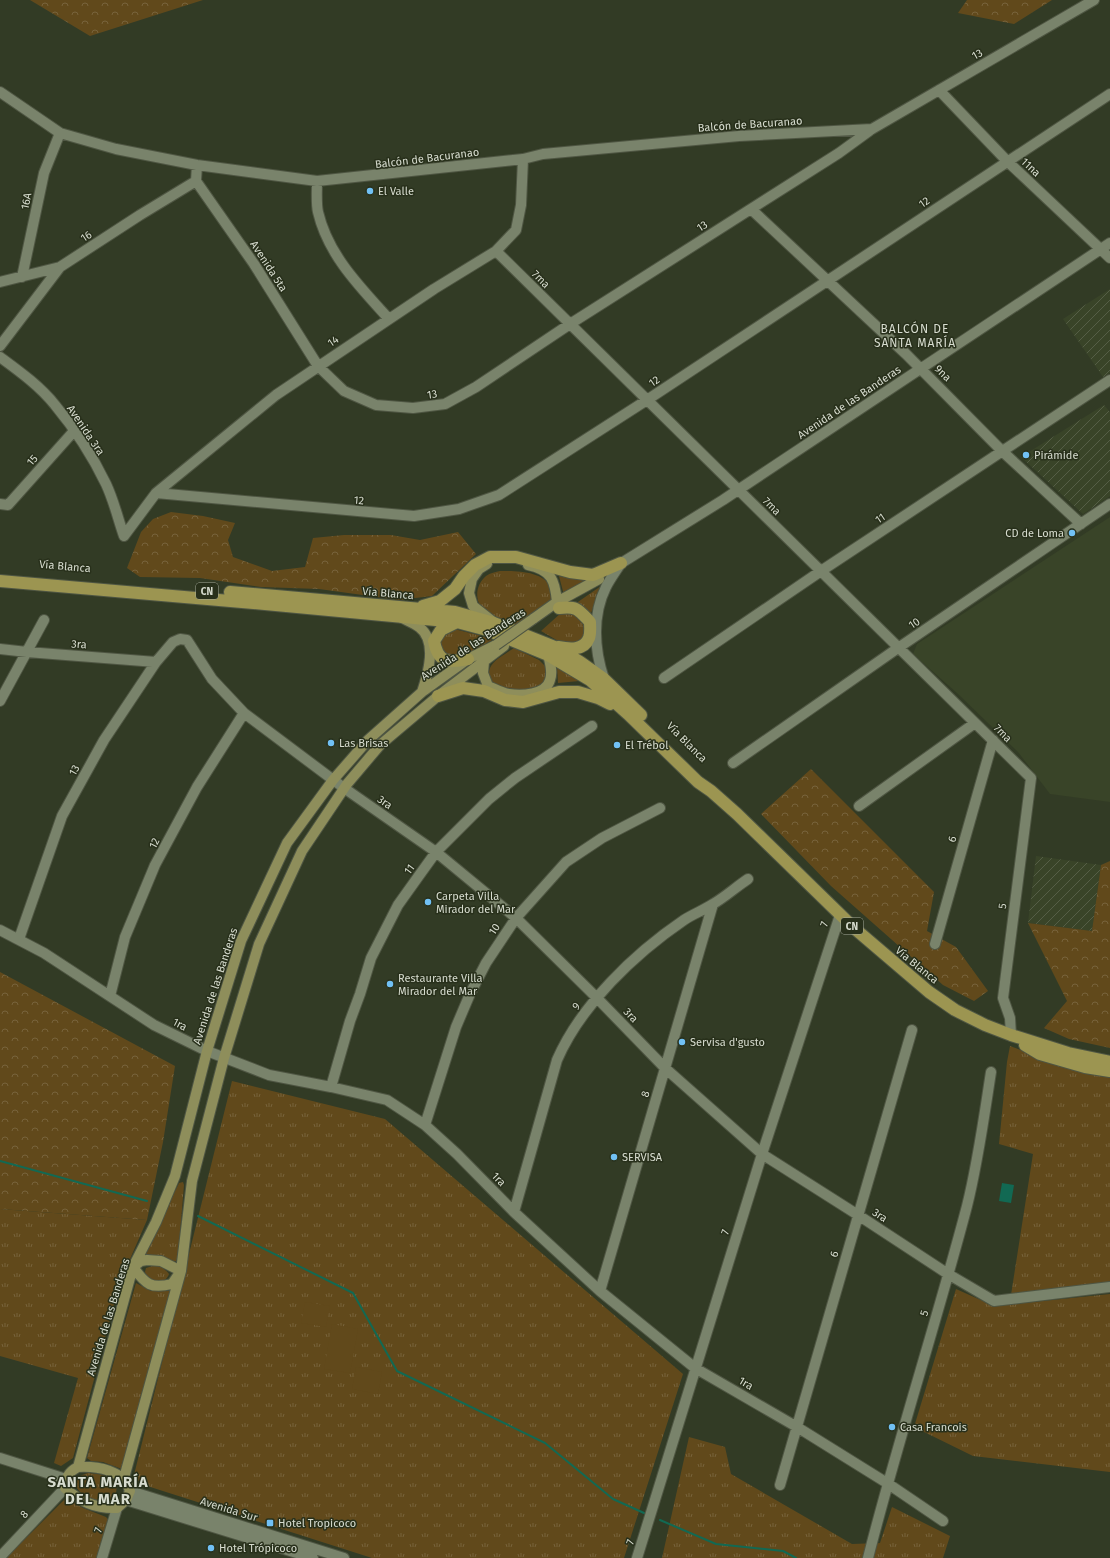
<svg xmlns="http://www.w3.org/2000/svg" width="1110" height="1558" font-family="'Fira Sans',sans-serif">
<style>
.built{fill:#394428}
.industrial{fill:url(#industrial-furrows)}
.grass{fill:url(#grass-tufts)}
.forest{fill:url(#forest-crowns)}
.pitch{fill:#61491b}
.water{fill:#126953}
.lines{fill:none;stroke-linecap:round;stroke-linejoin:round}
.stream{stroke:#126953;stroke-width:2}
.minor-casing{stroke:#4f5643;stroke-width:12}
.major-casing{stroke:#4f5643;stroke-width:12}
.highway-casing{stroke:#4f5643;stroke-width:14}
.minor{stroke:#79836b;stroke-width:10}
.major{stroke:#8e8e5b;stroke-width:10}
.highway{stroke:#9c9551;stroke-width:12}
.major-bridge-casing{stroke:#4f5643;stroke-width:12;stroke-linecap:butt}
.major-bridge{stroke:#8e8e5b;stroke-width:10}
.poi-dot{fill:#71c1f5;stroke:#28301b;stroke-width:1.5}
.labels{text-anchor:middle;stroke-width:3;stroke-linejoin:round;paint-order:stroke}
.shield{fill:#28301b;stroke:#a2a899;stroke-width:1}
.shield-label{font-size:10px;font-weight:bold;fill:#d7dccf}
.street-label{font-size:11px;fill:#d7dccf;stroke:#28301b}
.poi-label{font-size:11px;fill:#d7dccf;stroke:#28301b;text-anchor:start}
.neighbourhood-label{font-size:12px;letter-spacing:1px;fill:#d7dccf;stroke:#28301b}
.district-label{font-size:15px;font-weight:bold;letter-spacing:1px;fill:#d7dccf;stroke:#28301b}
</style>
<defs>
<pattern id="industrial-furrows" width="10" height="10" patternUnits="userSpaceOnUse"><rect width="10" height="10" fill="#394428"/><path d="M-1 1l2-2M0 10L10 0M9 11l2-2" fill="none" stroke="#555e46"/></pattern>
<pattern id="grass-tufts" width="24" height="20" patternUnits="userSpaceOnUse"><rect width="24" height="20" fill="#61491b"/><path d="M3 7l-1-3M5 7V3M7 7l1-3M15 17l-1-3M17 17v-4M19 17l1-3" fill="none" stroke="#77633b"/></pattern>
<pattern id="forest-crowns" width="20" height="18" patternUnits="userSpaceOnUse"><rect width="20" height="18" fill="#61491b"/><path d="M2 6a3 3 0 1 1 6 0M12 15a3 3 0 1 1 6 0" fill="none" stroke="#77633b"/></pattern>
</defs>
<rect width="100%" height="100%" fill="#323b25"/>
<path class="built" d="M 1110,517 L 1110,802 L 1050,794 L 1018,752 L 957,693 L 913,654 L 917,644 Z"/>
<path class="industrial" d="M 1110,289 L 1110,373 L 1103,377 L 1063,319 Z
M 1104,405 L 1110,412 L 1110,496 L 1083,514 L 1021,457 Z
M 1036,856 L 1101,865 L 1092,931 L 1028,923 Z"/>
<path class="grass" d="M 500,571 C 516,571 544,571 551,588 C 552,591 552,595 553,598 L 517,625 C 507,621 497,618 488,613 C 474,605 474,586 486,576 C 490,573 496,572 500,571 Z
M 559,576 L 587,580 L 564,595 Z
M 601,586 L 591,613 L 575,604 Z
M 561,613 L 570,613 L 578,615 L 588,629 L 580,643 L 560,642 L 541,631 Z
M 454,629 L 478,635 L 492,640 L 464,656 L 446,655 C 439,648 438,644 442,635 Z
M 514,648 L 539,660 L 547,668 L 548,677 C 545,680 543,684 540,686 C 524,696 503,691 489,681 C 486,662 500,658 514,648 Z
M 557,667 L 579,681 L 558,683 Z
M 1010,1046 L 1051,1062 L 1110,1076 L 1110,1284 L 1011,1295 L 1033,1154 L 999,1144 L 1007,1062 Z
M 232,1081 L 385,1119 L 683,1374 L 624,1558 L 372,1558 L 141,1484 L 134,1475 Z
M 183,1182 L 184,1185 L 178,1257 L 176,1261 L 173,1262 L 146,1254 L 146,1251 L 179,1183 Z
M 0,1209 L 147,1220 L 120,1282 L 73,1458 L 61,1466 L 54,1463 L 78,1378 L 0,1356 Z
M 156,1265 C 162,1267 165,1269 169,1274 C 165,1286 148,1282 145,1272 L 146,1268 Z
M 136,1283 L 151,1291 L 171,1291 L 122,1469 L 103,1462 L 91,1461 L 87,1458 Z
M 956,1289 L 994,1306 L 1110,1294 L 1110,1472 L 973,1456 L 914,1427 Z
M 689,1437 L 725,1447 L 731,1474 L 852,1544 L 880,1543 L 892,1507 L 950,1536 L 943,1558 L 662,1558 Z
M 88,1473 L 105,1475 L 116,1483 C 123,1526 46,1483 88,1473 Z
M 66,1498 L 83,1508 L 106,1517 L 109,1521 L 97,1558 L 6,1558 Z"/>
<path class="forest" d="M 30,0 L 203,0 L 90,36 Z
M 967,0 L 1052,0 L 1014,24 L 958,13 Z
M 171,512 L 203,516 L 235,523 L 228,540 L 233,557 L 272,571 L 305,567 L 313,538 L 344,535 L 391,535 L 420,540 L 458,532 L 476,554 L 432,596 L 399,600 L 319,589 L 261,587 L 200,578 L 140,577 L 127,568 L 141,532 L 153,519 Z
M 811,769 L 934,892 L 927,931 L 956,947 L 988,991 L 974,1001 L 943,985 L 831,886 L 761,814 Z
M 1110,861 L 1110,1048 L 1069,1039 L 1044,1028 L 1067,1001 L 1028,923 L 1092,931 L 1101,865 Z
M 0,972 L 175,1066 L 163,1142 L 147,1220 L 0,1209 Z"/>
<path class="pitch" d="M 305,1302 L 330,1306 L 326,1327 L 301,1323 Z
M 332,1324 L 358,1329 L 350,1373 L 324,1369 Z
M 356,1367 L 382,1372 L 378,1394 L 352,1389 Z"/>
<path class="water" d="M 1002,1183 L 1014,1185 L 1011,1203 L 999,1201 Z"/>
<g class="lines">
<path class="stream" d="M 0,1161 L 147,1201
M 198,1216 L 353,1293 L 397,1371 L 545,1443 L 613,1499 L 644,1513
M 660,1520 L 716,1544 L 783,1551 L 796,1558"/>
<defs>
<path id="minor" d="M 939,90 L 1007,161 L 1110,258
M 0,92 L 60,133 L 116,149 L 197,165 L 317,181 L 523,159 L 543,154 L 739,136 L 872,129
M 196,181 L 254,264 L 318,366 L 344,391 L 376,405 L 413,408 L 445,404 L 476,387 L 570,324 L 839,153 L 872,129 L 1094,0
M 317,181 C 317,191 316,203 318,212 C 328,255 360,287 389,319
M 751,209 L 906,354 L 1002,451 L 1081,524
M 496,251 L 1031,778 L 1003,998 L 1010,1018 L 1011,1035
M 22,277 L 44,173 L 60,133
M 0,282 L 60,267
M 0,346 L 60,267 L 140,215 L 196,181 L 197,165
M 0,357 C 19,371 40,386 55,405 C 75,429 93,457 106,484 C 114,501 118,519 124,536
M 156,493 L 414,516 L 459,509 L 499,495 L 647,400 L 1110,94
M 0,504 L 8,505 L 74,431
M 124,536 L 156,493 L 276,395 L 434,289 L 496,251 L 516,230 L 521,205 L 523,159
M 615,567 L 723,500 L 1110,243
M 0,649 L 27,652 L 156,662
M 664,678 L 821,571 L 1110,380
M 604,679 C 594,649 592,615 606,587 C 610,579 616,571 621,563
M 0,701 L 44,620
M 733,763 L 898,648 L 1110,504
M 859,806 L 975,723
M 0,930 L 44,953 L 154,1025 L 207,1051 L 269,1075 L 331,1087 L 387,1100 L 425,1125 L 457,1154 L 514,1212 L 600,1291 L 695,1368 L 797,1427 L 887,1483 L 943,1521
M 19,939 L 62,816 L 104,740 L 156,662 L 173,642 L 180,639 L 187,640 L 212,679 L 244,713 L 344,788 L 436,852 L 516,918 L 597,998 L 665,1068 L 762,1154 L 858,1215 L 948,1274 L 994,1301 L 1110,1287
M 935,944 L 993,740
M 110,996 L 125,937 L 155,865 L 197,787 L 244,713
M 331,1087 L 350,1021 L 360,994 L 371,958 L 398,905 L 418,877 L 436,852 L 489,799 L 515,778 L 592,726
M 425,1125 L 456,1027 L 470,994 L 486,963 L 516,918 L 566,862 L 602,838 L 660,808
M 514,1212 L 557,1060 C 581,1005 634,954 684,920 C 693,914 704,910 713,904 C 725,897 736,887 748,879
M 600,1291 L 713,904
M 0,1458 L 66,1479
M 780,1485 L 912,1030
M 130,1491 L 344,1558
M 126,1500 L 313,1558
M 0,1557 L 65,1488
M 102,1558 L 117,1508
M 637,1558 L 762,1154 L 840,915
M 868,1558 C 898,1440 936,1324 967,1206 C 978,1162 984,1117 991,1072"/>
<path id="major" d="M 487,564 L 479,569 L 472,579 L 469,593 L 473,606 L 492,621
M 528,565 C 552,570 555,581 557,602
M 402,618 C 408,621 414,623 419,627 C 438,641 428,674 422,692
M 533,619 L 557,602 L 599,579
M 484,662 L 483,673 L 488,686 C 495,689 502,693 509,694 C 521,696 546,695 550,680 C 553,672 550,663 548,655
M 147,1260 L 161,1261 L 181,1271 L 172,1284 C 151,1289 146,1285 133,1267 L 141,1261 Z
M 78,1467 L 133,1267 L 156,1222 L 175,1176 L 207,1051 L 241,941 L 287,843 L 333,780 L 368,740 L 422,692 L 468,659 L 496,645
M 78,1467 C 97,1466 124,1470 130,1491 L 126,1500 L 117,1508 C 97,1509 80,1502 65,1488 C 66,1478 68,1472 78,1467 Z
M 124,1478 L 181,1271 L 192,1181 L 224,1058 L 259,944 L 302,851 L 347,784 L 380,745 L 438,696 L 504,646"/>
<path id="highway" d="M 0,581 L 265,604 L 457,622 L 487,630 L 548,655 L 590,680 L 628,714 L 698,782 L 711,791 L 737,814 L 854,928 L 929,992 L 955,1010 L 985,1025 L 1011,1035 L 1068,1053 L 1110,1062
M 230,592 L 455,612 L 494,623 L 555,647 L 580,662 L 604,679 L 641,715
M 423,606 L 440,601 L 455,589 L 464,576 L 475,565 L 490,557 L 516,557 L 570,572 L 593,575 L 621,563
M 455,623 L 441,630 L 434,641 C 438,663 448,663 468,659
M 558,647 C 569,649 584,651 589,638 C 591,633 590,626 590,622 C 578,609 577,606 559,608
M 438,696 L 463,688 L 484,691 L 505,700 L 523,702 L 559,692 L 578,692 L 598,698 L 610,704
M 1025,1045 L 1040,1054 L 1085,1067 L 1110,1071"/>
</defs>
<use href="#minor" class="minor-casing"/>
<use href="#major" class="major-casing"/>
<use href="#highway" class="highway-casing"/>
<use href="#minor" class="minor"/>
<use href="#major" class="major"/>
<use href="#highway" class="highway"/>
<defs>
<path id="major-bridge" d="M 496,645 L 533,619"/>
</defs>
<use href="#major-bridge" class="major-bridge-casing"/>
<use href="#major-bridge" class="major-bridge"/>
</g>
<g class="poi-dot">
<circle cx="370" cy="191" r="4"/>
<circle cx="1026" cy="455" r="4"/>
<circle cx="1072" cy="533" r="4"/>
<circle cx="331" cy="743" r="4"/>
<circle cx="617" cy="745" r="4"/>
<circle cx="428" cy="902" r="4"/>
<circle cx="390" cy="984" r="4"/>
<circle cx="682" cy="1042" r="4"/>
<circle cx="614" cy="1157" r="4"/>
<circle cx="892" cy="1427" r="4"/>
<rect x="266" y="1519" width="8" height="8" rx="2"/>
<circle cx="211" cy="1548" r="4"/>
</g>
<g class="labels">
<g class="shield">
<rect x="196" y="583" width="22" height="16" rx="3"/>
<rect x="841" y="918" width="22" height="16" rx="3"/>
</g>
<g class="shield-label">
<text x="207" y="595">CN</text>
<text x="852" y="930">CN</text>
</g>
<g class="street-label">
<text transform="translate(977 54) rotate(-30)" y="4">13</text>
<text transform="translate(750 124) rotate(-4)" y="4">Balcón de Bacuranao</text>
<text transform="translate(427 158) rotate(-7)" y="4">Balcón de Bacuranao</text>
<text transform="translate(1031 167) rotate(43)" y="4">11na</text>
<text transform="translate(26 201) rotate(-79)" y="4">16A</text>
<text transform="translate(924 202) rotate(-34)" y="4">12</text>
<text transform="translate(702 226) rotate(-32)" y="4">13</text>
<text transform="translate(86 236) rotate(-33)" y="4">16</text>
<text transform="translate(269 266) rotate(57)" y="4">Avenida 5ta</text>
<text transform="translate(541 279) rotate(45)" y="4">7ma</text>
<text transform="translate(333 341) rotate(-34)" y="4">14</text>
<text transform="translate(943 373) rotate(44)" y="4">9na</text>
<text transform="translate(654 381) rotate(-34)" y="4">12</text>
<text transform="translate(432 394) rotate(-8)" y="4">13</text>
<text transform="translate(849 402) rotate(-34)" y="4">Avenida de las Banderas</text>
<text transform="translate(86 430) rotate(56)" y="4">Avenida 3ra</text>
<text transform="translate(32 460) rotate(-48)" y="4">15</text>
<text transform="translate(359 500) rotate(5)" y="4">12</text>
<text transform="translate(772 506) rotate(45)" y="4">7ma</text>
<text transform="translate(880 518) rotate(-33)" y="4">11</text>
<text transform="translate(65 566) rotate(5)" y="4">Vía Blanca</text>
<text transform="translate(388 593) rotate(5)" y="4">Vía Blanca</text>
<text transform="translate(914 623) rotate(-34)" y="4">10</text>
<text transform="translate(79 644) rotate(4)" y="4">3ra</text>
<text transform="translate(473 644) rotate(-33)" y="4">Avenida de las Banderas</text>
<text transform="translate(1003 733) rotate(45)" y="4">7ma</text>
<text transform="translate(687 742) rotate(45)" y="4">Vía Blanca</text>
<text transform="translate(74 770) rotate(-61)" y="4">13</text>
<text transform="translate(385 802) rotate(35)" y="4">3ra</text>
<text transform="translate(952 839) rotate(-74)" y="4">6</text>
<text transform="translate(154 843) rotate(-62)" y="4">12</text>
<text transform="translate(409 869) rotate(-54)" y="4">11</text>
<text transform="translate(1002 906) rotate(-83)" y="4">5</text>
<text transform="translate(824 924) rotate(-72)" y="4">7</text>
<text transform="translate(494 929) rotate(-56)" y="4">10</text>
<text transform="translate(917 965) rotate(39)" y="4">Vía Blanca</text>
<text transform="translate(215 986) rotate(-72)" y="4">Avenida de las Banderas</text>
<text transform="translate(576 1006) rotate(-51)" y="4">9</text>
<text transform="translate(631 1015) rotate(46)" y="4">3ra</text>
<text transform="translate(180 1024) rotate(27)" y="4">1ra</text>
<text transform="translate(645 1094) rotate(-74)" y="4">8</text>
<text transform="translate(499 1179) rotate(46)" y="4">1ra</text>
<text transform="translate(880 1215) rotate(33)" y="4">3ra</text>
<text transform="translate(725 1232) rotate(-73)" y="4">7</text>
<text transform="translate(834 1254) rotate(-74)" y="4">6</text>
<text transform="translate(924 1313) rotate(-74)" y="4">5</text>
<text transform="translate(108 1317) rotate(-73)" y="4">Avenida de las Banderas</text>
<text transform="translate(746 1383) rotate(30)" y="4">1ra</text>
<text transform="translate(229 1509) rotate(17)" y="4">Avenida Sur</text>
<text transform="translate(24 1514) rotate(-47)" y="4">8</text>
<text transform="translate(98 1530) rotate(-73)" y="4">7</text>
<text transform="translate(630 1542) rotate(-72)" y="4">7</text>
</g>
<g class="poi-label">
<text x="378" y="195">El Valle</text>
<text x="1034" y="459">Pirámide</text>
<text x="1064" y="537" text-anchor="end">CD de Loma</text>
<text x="339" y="747">Las Brisas</text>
<text x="625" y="749">El Trébol</text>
<text x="436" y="900">Carpeta Villa<tspan x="436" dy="13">Mirador del Mar</tspan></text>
<text x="398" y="982">Restaurante Villa<tspan x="398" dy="13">Mirador del Mar</tspan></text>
<text x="690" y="1046">Servisa d'gusto</text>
<text x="622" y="1161">SERVISA</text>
<text x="900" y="1431">Casa Francois</text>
<text x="278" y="1527">Hotel Tropicoco</text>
<text x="219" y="1552">Hotel Trópicoco</text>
</g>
<g class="neighbourhood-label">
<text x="915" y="333">BALCÓN DE<tspan x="915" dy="14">SANTA MARÍA</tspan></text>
</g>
<g class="district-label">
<text x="98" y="1487">SANTA MARÍA<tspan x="98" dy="17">DEL MAR</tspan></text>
</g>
</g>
</svg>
